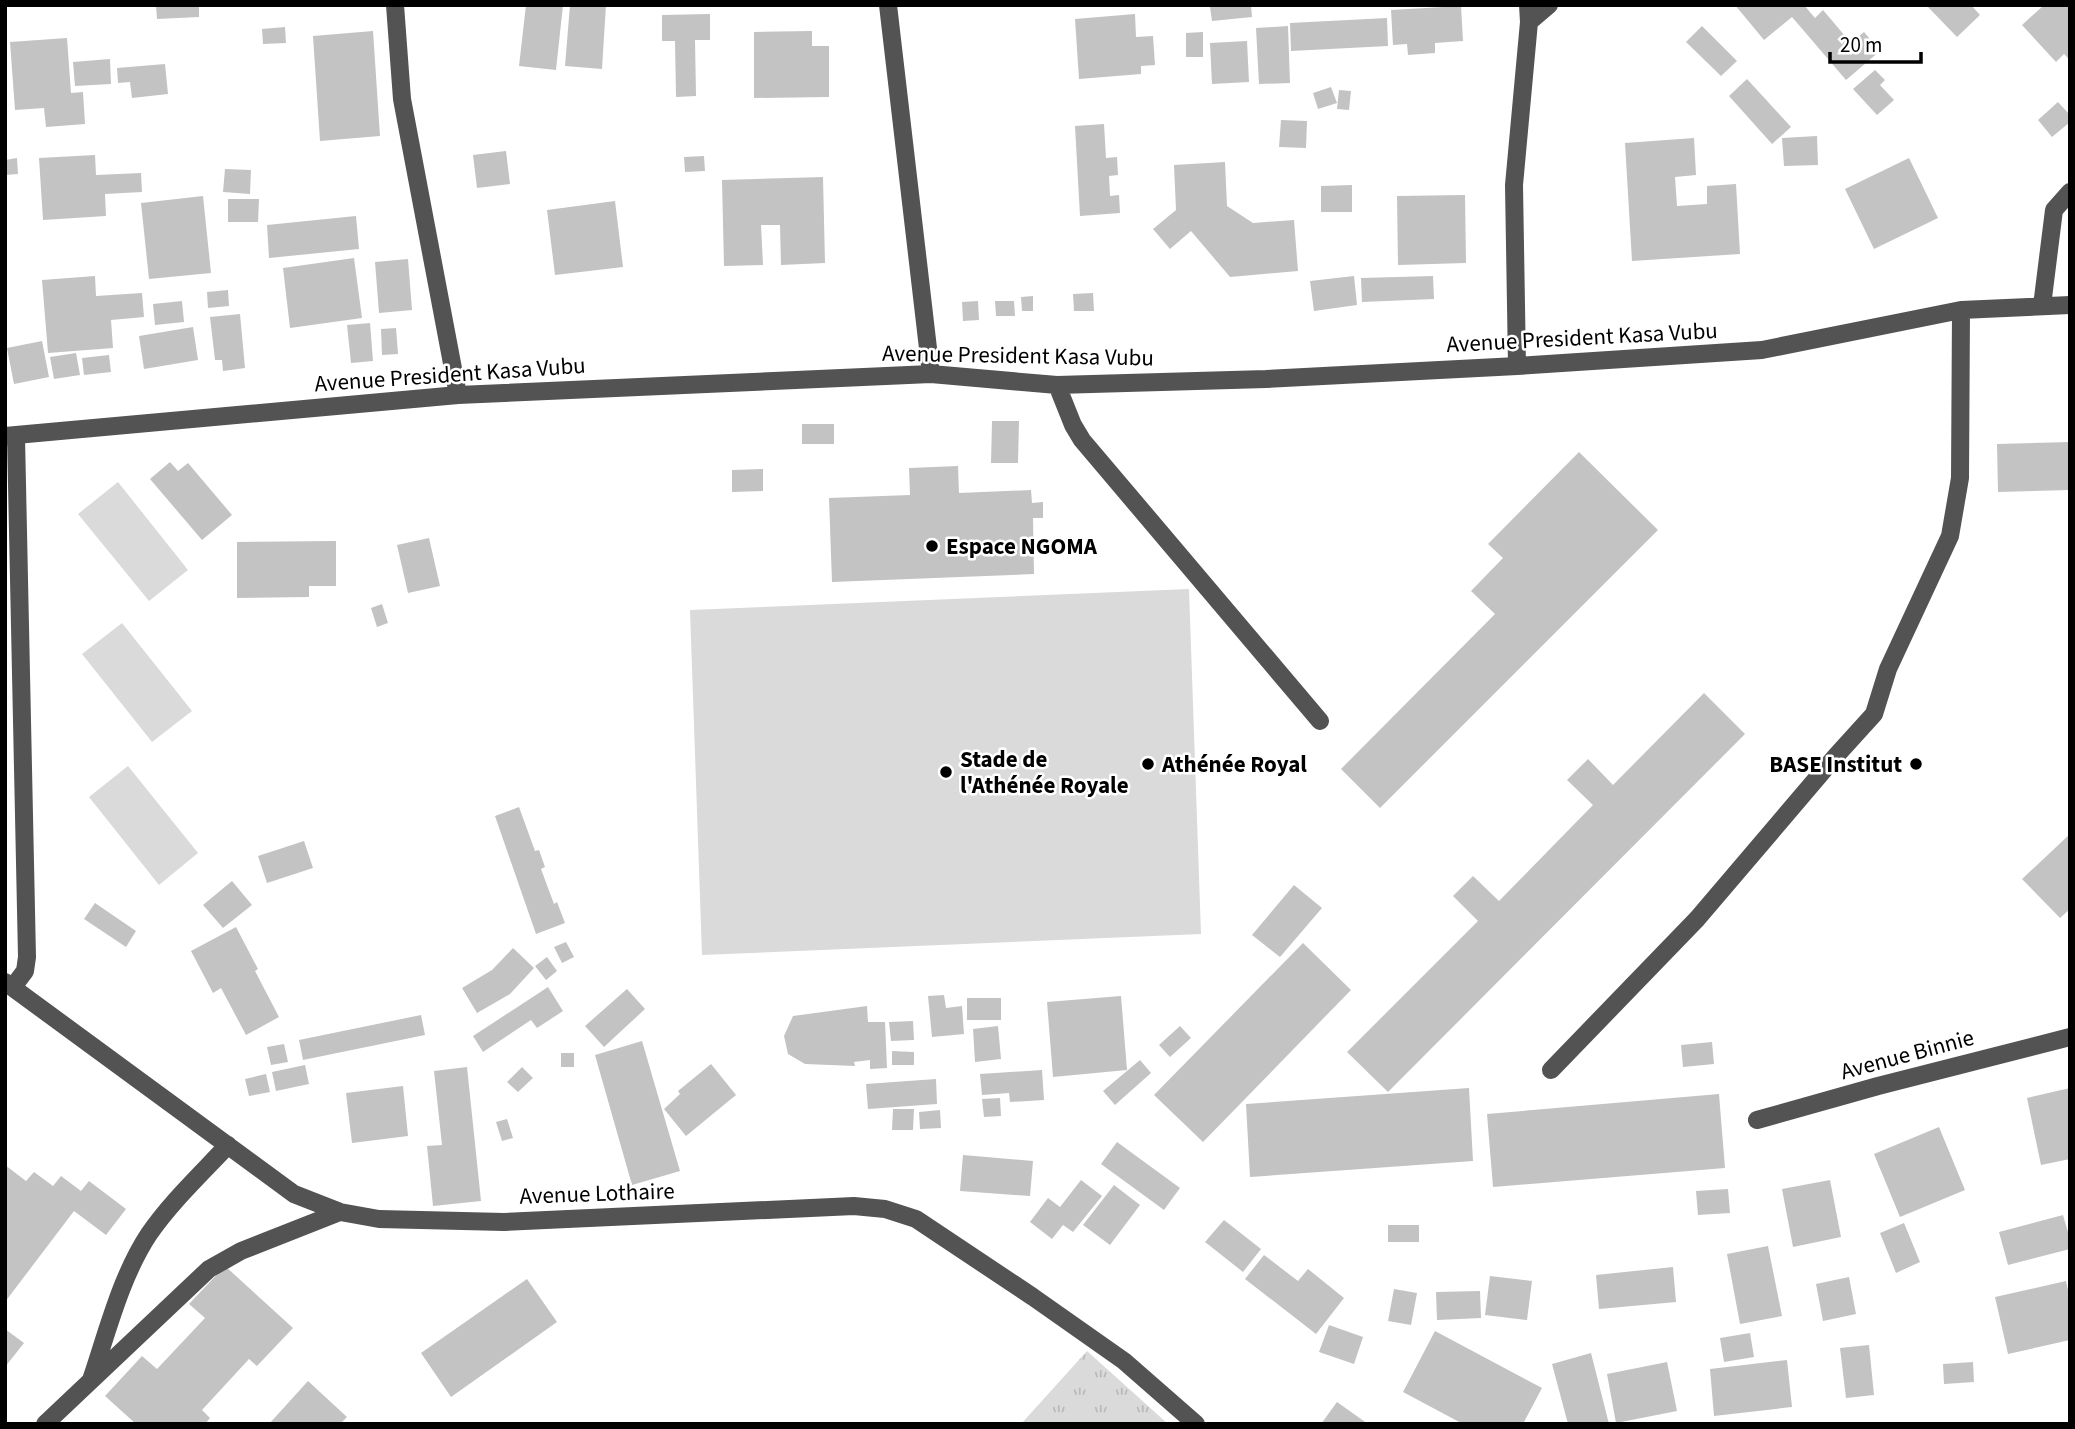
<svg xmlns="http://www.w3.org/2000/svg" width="2075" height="1429" font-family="'Source Sans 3',sans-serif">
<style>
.grass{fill:url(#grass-tufts)}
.pitch{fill:#dadada}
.building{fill:#c3c3c3}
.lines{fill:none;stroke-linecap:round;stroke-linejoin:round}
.minor{stroke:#535353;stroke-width:18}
.poi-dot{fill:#000;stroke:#fff;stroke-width:2.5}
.labels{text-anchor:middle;stroke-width:5;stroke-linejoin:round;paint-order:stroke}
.street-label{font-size:23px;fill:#000;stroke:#fff}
.poi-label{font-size:23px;font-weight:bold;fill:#000;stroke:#fff;text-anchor:start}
</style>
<defs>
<pattern id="grass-tufts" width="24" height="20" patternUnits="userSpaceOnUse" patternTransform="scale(1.75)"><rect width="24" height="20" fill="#dadada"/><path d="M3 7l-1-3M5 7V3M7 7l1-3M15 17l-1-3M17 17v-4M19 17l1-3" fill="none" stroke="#b9b9b9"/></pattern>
</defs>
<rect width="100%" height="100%" fill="#fff"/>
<path class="grass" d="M 1087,1351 L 1168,1424 L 1021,1424 Z"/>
<path class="pitch" d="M 118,482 L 188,570 L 149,601 L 78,514 Z
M 1189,589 L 1201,934 L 702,955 L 690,610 Z
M 122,623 L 192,711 L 152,742 L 82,654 Z
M 128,766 L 198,853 L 159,885 L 89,797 Z"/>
<path class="building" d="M 156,5 L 199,5 L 199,17 L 157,19 Z
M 526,5 L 563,5 L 556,70 L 519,66 Z
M 570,5 L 606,5 L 602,69 L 565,66 Z
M 1233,5 L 1251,5 L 1252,17 L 1212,21 L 1210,7 Z
M 1735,5 L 1804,5 L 1815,18 L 1823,10 L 1851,43 L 1864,32 L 1880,51 L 1846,80 L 1792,17 L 1764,40 Z
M 1930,5 L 1971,5 L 1980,15 L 1957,37 L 1928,7 Z
M 2044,5 L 2070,5 L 2070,60 L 2064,54 L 2056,62 L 2022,25 Z
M 1461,6 L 1463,41 L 1435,43 L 1435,53 L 1408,55 L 1407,44 L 1393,45 L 1391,10 Z
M 710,14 L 710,40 L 695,40 L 696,96 L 676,97 L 675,41 L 662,41 L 662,15 Z
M 1135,14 L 1136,37 L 1153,36 L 1155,65 L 1141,66 L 1141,74 L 1079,79 L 1075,19 Z
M 1387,18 L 1388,46 L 1291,51 L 1290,23 Z
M 1288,26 L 1290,83 L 1259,84 L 1256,28 Z
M 1702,26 L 1737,61 L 1721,76 L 1686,42 Z
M 285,27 L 286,43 L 263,44 L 262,29 Z
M 373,31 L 380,136 L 320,141 L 313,36 Z
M 812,31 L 812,46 L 829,46 L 829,97 L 754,98 L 754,32 Z
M 1203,32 L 1203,57 L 1186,57 L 1186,33 Z
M 67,38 L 71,93 L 83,92 L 85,124 L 46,127 L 44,108 L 15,110 L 10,42 Z
M 1247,41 L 1249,82 L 1212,84 L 1210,43 Z
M 110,59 L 111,84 L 75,86 L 73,62 Z
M 165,64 L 168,94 L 132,98 L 130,82 L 118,83 L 117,68 Z
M 1875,70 L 1885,80 L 1880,85 L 1894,100 L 1877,115 L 1853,89 Z
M 1747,79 L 1791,127 L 1772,144 L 1729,96 Z
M 1331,87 L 1337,103 L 1318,109 L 1313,93 Z
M 1339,90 L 1351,91 L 1349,110 L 1337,109 Z
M 2058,102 L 2070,115 L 2070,122 L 2052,137 L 2038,120 Z
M 1281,120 L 1307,121 L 1306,148 L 1279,147 Z
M 1104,124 L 1106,158 L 1117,157 L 1118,175 L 1109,176 L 1110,196 L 1119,195 L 1120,213 L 1080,216 L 1075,126 Z
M 1817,136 L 1818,165 L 1784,166 L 1782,138 Z
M 1694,138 L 1696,175 L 1675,177 L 1677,206 L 1707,204 L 1707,186 L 1736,184 L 1740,254 L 1632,261 L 1625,143 Z
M 506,151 L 510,184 L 477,188 L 473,155 Z
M 95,155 L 96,175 L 141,173 L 142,192 L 105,194 L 106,216 L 43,220 L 39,158 Z
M 704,156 L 705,171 L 685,172 L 684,157 Z
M 17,158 L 18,174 L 5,175 L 5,160 Z
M 1909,158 L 1938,218 L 1874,249 L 1845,189 Z
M 1225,162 L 1227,206 L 1253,223 L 1294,220 L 1298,271 L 1230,277 L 1191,231 L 1170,249 L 1153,229 L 1176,210 L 1174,165 Z
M 225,169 L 251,170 L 250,194 L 223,192 Z
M 823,177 L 825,263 L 781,265 L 780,225 L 761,225 L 763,265 L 724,266 L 722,180 Z
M 1352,185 L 1352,212 L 1321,212 L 1321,186 Z
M 1465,195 L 1466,263 L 1398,265 L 1397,196 Z
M 203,196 L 211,273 L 149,279 L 141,203 Z
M 228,199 L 259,199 L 258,222 L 228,222 Z
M 615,201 L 623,267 L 555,275 L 547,210 Z
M 356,216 L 359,249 L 269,258 L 267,225 Z
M 354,258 L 362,318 L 290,328 L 283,268 Z
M 408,259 L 412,310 L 379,313 L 375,262 Z
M 95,276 L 96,296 L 142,293 L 144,317 L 111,320 L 113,348 L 48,353 L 42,280 Z
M 1354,276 L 1357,305 L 1314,311 L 1310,281 Z
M 1433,276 L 1434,299 L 1362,302 L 1361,278 Z
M 228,290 L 229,306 L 208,308 L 207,292 Z
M 1093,293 L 1094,311 L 1074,311 L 1073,294 Z
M 1033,296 L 1033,311 L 1022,311 L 1021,297 Z
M 182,301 L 184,322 L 155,325 L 153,304 Z
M 978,301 L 979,320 L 963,321 L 962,302 Z
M 995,301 L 1014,301 L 1015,316 L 996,316 Z
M 240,314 L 245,368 L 223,371 L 222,360 L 215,360 L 210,317 Z
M 370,323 L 373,361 L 351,363 L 347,325 Z
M 193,327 L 198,360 L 144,369 L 139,336 Z
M 396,328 L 398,354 L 382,355 L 381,329 Z
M 42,341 L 49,377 L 14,384 L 7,348 Z
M 76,353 L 80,375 L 54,379 L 50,357 Z
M 109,355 L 111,372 L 84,375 L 82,358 Z
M 992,421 L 1019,421 L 1018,463 L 991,463 Z
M 802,424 L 834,424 L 834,444 L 802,444 Z
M 2070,442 L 2070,490 L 1998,492 L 1997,444 Z
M 1579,452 L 1658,530 L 1380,808 L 1341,769 L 1495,614 L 1471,591 L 1503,558 L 1488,544 Z
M 170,462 L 178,471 L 188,463 L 232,515 L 202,540 L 150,479 Z
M 958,466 L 959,493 L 1031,490 L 1032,503 L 1043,502 L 1043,518 L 1033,518 L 1034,574 L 832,582 L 829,498 L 910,495 L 909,468 Z
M 763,469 L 763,491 L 732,492 L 732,470 Z
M 429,538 L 440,586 L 408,593 L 397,545 Z
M 336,541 L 336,586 L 309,586 L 309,597 L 237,598 L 237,542 Z
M 382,604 L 388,623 L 377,627 L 371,608 Z
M 1704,693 L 1745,734 L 1388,1092 L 1347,1052 L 1478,921 L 1453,896 L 1473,876 L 1499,901 L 1593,805 L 1567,780 L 1588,759 L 1613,785 Z
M 519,807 L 535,851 L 539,850 L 545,867 L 541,869 L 554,904 L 557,902 L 565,923 L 536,934 L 495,816 Z
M 2070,834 L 2070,909 L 2060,918 L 2022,879 Z
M 304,841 L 313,868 L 267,883 L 258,856 Z
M 232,881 L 252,905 L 223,928 L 203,905 Z
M 1294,885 L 1322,908 L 1280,957 L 1252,935 Z
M 95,903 L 136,931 L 126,947 L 84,919 Z
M 236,927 L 258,969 L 255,971 L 279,1017 L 246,1035 L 221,988 L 213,993 L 191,951 Z
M 566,942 L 574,957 L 562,963 L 554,947 Z
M 1303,943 L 1351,990 L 1203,1142 L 1154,1095 Z
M 513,948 L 534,968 L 510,994 L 477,1013 L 462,988 L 492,970 Z
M 547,957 L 557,971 L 546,980 L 535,966 Z
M 548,987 L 563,1011 L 537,1028 L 531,1020 L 483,1052 L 473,1036 Z
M 627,989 L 645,1009 L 604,1047 L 585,1026 Z
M 944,995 L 946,1008 L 962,1006 L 964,1034 L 932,1037 L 928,996 Z
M 1121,996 L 1127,1070 L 1053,1077 L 1047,1002 Z
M 967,998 L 1001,998 L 1001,1020 L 967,1020 Z
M 867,1006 L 868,1022 L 885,1022 L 887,1068 L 870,1069 L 870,1060 L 854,1062 L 855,1066 L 805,1064 L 788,1054 L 784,1036 L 793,1016 Z
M 421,1015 L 425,1035 L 303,1060 L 299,1040 Z
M 913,1021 L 914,1040 L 891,1041 L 889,1022 Z
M 998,1026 L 1001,1059 L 975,1062 L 973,1029 Z
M 1180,1026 L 1191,1038 L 1170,1057 L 1159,1045 Z
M 642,1041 L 680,1171 L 632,1185 L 595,1055 Z
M 1712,1042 L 1714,1064 L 1683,1067 L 1681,1045 Z
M 284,1044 L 288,1062 L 271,1065 L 267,1047 Z
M 892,1051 L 914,1052 L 914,1065 L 892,1065 Z
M 561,1053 L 574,1053 L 574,1067 L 561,1067 Z
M 1140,1060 L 1151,1073 L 1115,1105 L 1103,1091 Z
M 711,1064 L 736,1095 L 686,1136 L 664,1109 L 680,1094 L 678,1091 Z
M 305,1065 L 309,1084 L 276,1091 L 272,1072 Z
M 467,1067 L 481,1201 L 433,1206 L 427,1146 L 442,1145 L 434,1071 Z
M 522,1067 L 533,1078 L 518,1092 L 507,1082 Z
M 1042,1070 L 1044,1100 L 1010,1102 L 1009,1093 L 982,1095 L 980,1074 Z
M 266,1074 L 270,1092 L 249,1096 L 245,1079 Z
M 936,1079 L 937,1104 L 868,1109 L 866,1084 Z
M 403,1086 L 408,1136 L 352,1143 L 346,1093 Z
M 1469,1088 L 1473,1161 L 1250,1177 L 1246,1104 Z
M 2070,1088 L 2070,1159 L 2041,1165 L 2027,1098 Z
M 1719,1094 L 1725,1168 L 1493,1187 L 1487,1114 Z
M 1000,1098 L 1001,1116 L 984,1117 L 982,1099 Z
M 893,1109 L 914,1109 L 913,1130 L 892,1130 Z
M 940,1110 L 941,1128 L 920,1129 L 919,1112 Z
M 507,1119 L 513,1138 L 502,1141 L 496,1122 Z
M 1939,1127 L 1965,1190 L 1900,1217 L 1874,1154 Z
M 1117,1142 L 1180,1188 L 1164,1210 L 1101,1164 Z
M 963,1155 L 1033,1161 L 1030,1196 L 960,1191 Z
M 5,1165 L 26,1181 L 34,1172 L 53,1186 L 61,1176 L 81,1191 L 89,1181 L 126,1209 L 106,1235 L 74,1211 L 5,1302 Z
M 1081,1180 L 1102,1196 L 1073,1232 L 1063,1225 L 1052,1239 L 1030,1222 L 1048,1198 L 1060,1207 Z
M 1830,1180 L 1841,1237 L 1793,1247 L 1782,1189 Z
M 1114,1185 L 1140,1205 L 1110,1245 L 1083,1225 Z
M 1728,1189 L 1730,1213 L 1698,1215 L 1696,1191 Z
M 2063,1215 L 2070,1239 L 2070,1249 L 2008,1265 L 1999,1232 Z
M 1224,1220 L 1261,1249 L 1243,1272 L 1205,1242 Z
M 1904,1223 L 1920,1262 L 1896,1273 L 1880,1233 Z
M 1388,1225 L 1419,1225 L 1419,1242 L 1388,1242 Z
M 1768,1246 L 1782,1316 L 1740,1324 L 1727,1254 Z
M 1264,1255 L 1298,1281 L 1308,1269 L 1344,1298 L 1316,1334 L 1245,1279 Z
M 225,1266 L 293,1328 L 257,1366 L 249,1359 L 202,1410 L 210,1418 L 205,1424 L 136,1424 L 105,1396 L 142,1356 L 157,1369 L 205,1318 L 189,1304 Z
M 1673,1267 L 1676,1302 L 1599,1309 L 1596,1275 Z
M 1490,1276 L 1532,1281 L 1527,1320 L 1485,1315 Z
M 1849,1277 L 1856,1314 L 1823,1321 L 1816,1284 Z
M 527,1279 L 557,1322 L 451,1397 L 421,1353 Z
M 2066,1281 L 2070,1299 L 2070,1340 L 2008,1354 L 1995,1297 Z
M 1394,1289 L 1417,1293 L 1411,1325 L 1388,1321 Z
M 1480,1291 L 1481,1318 L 1437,1320 L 1436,1292 Z
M 1329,1325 L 1363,1337 L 1354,1364 L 1319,1352 Z
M 5,1329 L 24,1343 L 5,1367 Z
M 1435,1331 L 1542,1388 L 1523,1424 L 1463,1424 L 1403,1392 Z
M 1750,1333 L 1754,1357 L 1724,1362 L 1720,1338 Z
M 1869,1345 L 1874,1395 L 1846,1398 L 1840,1348 Z
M 1591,1353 L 1609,1424 L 1568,1424 L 1552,1364 Z
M 1787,1360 L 1792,1407 L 1714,1416 L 1710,1369 Z
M 1667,1362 L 1677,1411 L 1616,1423 L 1607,1374 Z
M 1973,1362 L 1974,1382 L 1944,1384 L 1943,1364 Z
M 308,1381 L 347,1417 L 340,1424 L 269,1424 Z
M 1337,1402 L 1368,1424 L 1321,1424 Z"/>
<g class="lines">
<path class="minor" d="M 395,5 L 402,99 L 458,395
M 888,5 L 931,374
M 1529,22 L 1549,5
M 2042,306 L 2054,210 L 2070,192
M 1517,366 L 1514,185 L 1529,22 L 1528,5
M 1057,385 L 1073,425 L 1082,440 L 1320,721
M 5,436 L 458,395 L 931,374 L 1057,385 L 1266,379 L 1517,366 L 1762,350 L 1961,310 L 2070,305
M 5,982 L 294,1194 L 340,1212 L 379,1219 L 504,1222 L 854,1206 L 885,1209 L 916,1219 L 1033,1297 L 1124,1361 L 1196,1424
M 13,987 L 25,971 L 27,957 L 16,437
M 1551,1070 L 1697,919 L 1835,757 L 1874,714 L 1888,669 L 1950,536 L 1960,478 L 1961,310
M 1757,1120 L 1878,1086 L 2070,1037
M 91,1380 C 107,1333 121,1276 149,1234 C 171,1202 201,1174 228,1145
M 45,1424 L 209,1269 L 241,1251 L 340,1212"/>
</g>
<g class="poi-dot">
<circle cx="932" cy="546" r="7"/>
<circle cx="1148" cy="764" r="7"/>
<circle cx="1916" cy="764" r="7"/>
<circle cx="946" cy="772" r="7"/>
</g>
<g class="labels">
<g class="street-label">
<text transform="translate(1582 337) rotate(-3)" y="8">Avenue President Kasa Vubu</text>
<text transform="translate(1018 355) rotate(1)" y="8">Avenue President Kasa Vubu</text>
<text transform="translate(450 374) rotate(-4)" y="8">Avenue President Kasa Vubu</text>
<text transform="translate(1907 1054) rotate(-15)" y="8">Avenue Binnie</text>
<text transform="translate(597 1193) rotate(-2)" y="8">Avenue Lothaire</text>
</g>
<g class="poi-label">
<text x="946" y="554">Espace NGOMA</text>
<text x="960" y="767">Stade de<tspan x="960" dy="26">l'Athénée Royale</tspan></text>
<text x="1162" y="772">Athénée Royal</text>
<text x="1902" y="772" text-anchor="end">BASE Institut</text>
</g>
</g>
<rect width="2075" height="1429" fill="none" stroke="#000000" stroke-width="14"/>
<path d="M1830 52v10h91v-10" fill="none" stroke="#000000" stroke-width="3.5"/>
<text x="1840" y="52" font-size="21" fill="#000000" stroke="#ffffff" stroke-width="5" paint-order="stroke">20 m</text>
</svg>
